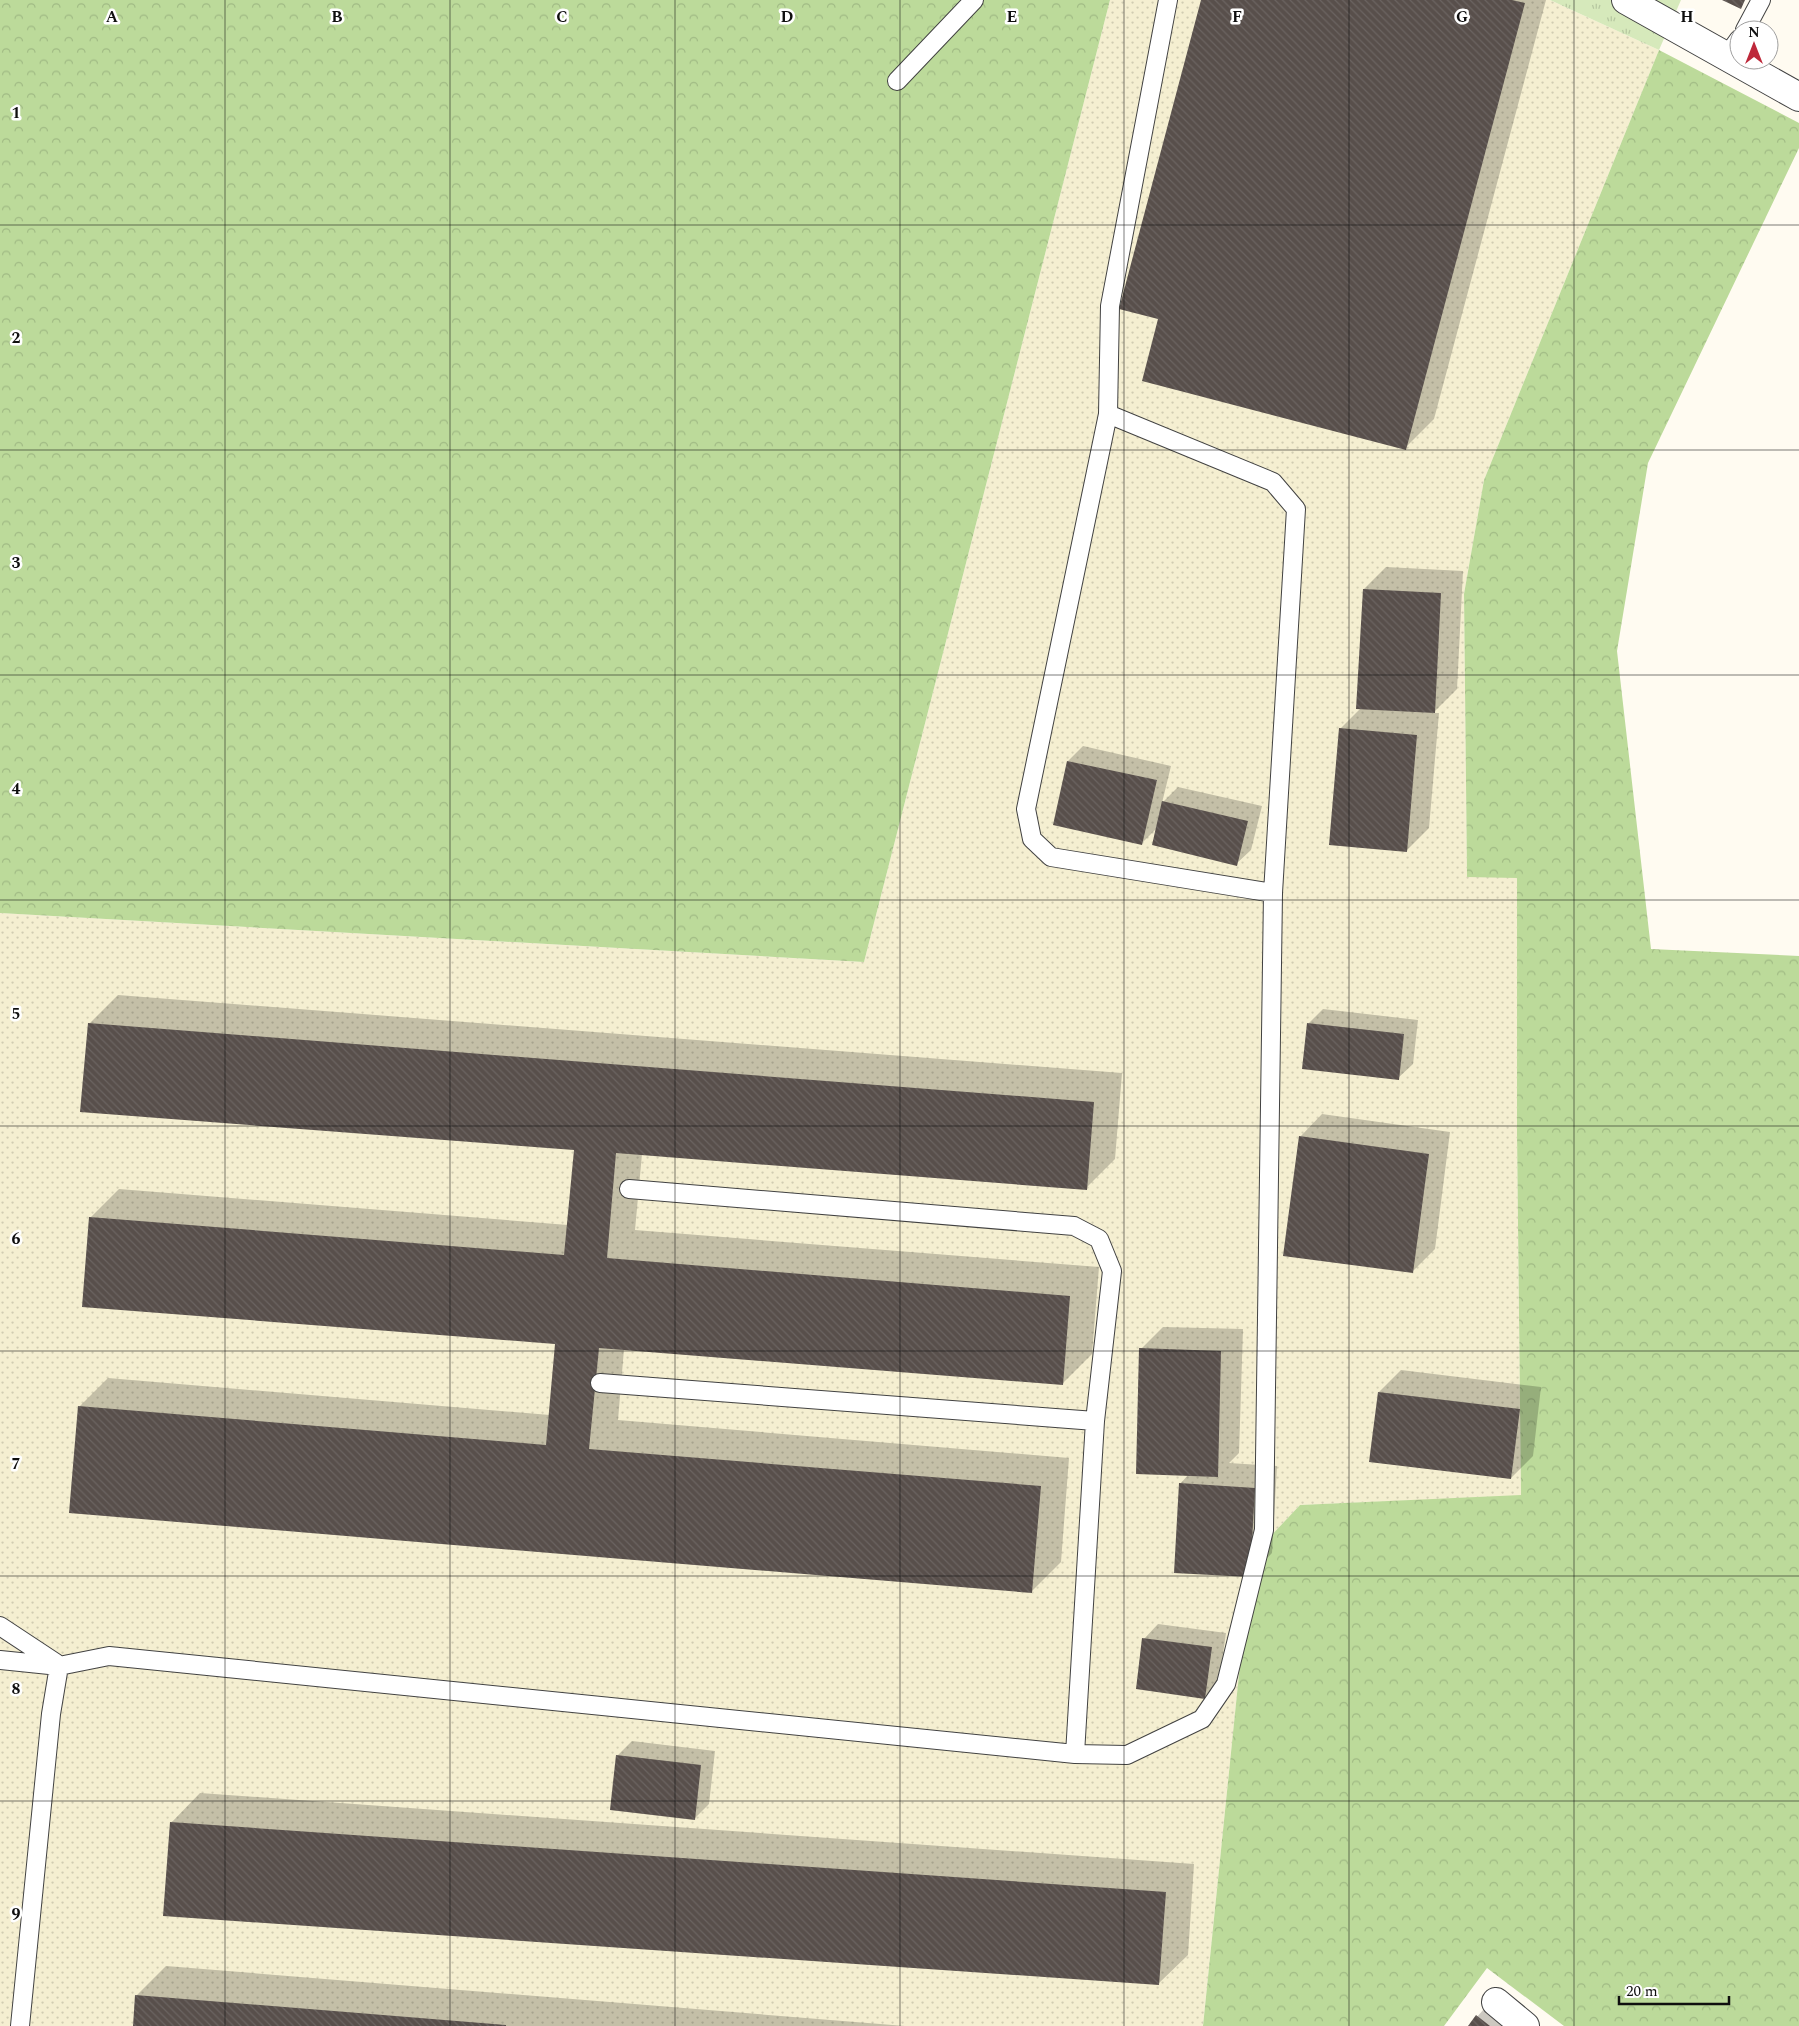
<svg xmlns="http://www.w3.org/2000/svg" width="1799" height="2026" font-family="Spectral,serif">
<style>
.farmland{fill:url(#farmland-dots)}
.grass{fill:url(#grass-tufts)}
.forest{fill:url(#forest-crowns)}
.shadow{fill:#0003}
.building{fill:url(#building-back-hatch)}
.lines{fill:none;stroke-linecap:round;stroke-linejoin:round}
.lane-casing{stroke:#424242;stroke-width:20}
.street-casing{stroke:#424242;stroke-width:30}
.lane{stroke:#fff;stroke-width:18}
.street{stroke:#fff;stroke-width:28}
.grid{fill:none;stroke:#0f0f0f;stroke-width:1;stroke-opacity:0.55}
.grid-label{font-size:16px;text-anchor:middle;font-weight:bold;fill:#0f0f0f;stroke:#fff;stroke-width:5;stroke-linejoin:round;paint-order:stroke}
</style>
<defs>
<pattern id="farmland-dots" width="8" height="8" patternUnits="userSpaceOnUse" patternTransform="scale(1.25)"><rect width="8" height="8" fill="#f5efd1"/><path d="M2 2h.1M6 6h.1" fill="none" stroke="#d1ccb2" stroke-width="1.8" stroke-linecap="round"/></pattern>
<pattern id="grass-tufts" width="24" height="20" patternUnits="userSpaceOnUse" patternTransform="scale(1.25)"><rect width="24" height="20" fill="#d6e9bb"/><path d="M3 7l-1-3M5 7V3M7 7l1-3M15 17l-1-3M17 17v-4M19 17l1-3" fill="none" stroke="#b6c7a0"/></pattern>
<pattern id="forest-crowns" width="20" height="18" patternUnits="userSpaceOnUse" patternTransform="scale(1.25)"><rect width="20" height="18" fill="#bcda9a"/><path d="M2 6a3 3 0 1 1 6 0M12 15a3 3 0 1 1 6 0" fill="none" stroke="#a0ba84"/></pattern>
<pattern id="building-back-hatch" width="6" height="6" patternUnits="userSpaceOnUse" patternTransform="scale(1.25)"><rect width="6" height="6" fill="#584f4b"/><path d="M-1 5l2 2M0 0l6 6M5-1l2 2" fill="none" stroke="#6b6461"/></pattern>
</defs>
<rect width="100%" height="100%" fill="#fffbf1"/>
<path class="farmland" d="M 1110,0 L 1550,0 L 1659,50 L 1484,480 L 1464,594 L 1467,877 L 1517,877 L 1517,1134 L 1521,1496 L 1300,1505 L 1251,1557 L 1203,2026 L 0,2026 L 0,913 L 864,962 Z"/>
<path class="grass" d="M 1550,0 L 1681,0 L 1659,50 Z"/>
<path class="forest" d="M 0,0 L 1110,0 L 864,962 L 0,913 Z
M 1659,50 L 1799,123 L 1799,148 L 1648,463 L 1617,651 L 1651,949 L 1799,956 L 1799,2026 L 1564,2026 L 1487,1968 L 1444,2026 L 1203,2026 L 1251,1557 L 1300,1505 L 1521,1495 L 1517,1134 L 1517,878 L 1467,877 L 1464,594 L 1484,480 Z"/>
<path class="shadow" d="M 1202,0 L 1546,0 L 1434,419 L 1405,448 L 1160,318 Z
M 1386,567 L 1463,571 L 1457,689 L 1433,713 L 1439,713 L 1429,828 L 1407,850 L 1340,729 L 1361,708 L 1364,589 Z
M 1083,746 L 1171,766 L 1162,803 L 1178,787 L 1262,806 L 1251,850 L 1236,864 L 1157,828 L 1141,844 L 1054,824 L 1068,761 Z
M 118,995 L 1122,1073 L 1115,1159 L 1086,1188 L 642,1154 L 635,1230 L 1099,1267 L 1092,1354 L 1062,1384 L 624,1349 L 618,1420 L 1069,1458 L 1061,1562 L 1032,1591 L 79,1407 L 108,1378 L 550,1415 L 557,1343 L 90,1218 L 119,1189 L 568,1225 L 575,1149 L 89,1024 Z
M 1323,1009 L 1418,1020 L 1413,1064 L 1398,1078 L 1308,1024 Z
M 1322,1114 L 1450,1132 L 1435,1249 L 1412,1272 L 1300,1137 Z
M 1163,1327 L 1243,1329 L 1239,1453 L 1229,1463 L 1277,1466 L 1272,1553 L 1250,1576 L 1180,1484 L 1189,1474 L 1141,1349 Z
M 1401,1370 L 1541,1387 L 1533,1456 L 1511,1478 L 1379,1392 Z
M 1158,1624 L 1226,1633 L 1219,1682 L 1204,1697 L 1144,1639 Z
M 632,1741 L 715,1751 L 709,1804 L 694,1819 L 617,1756 Z
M 200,1793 L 1194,1864 L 1188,1955 L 1158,1984 L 171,1823 Z
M 166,1966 L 905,2026 L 134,2026 L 137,1995 Z
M 1484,2009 L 1505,2026 L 1469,2026 Z"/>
<path class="building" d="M 1201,0 L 1512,0 L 1525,3 L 1406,450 L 1142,381 L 1158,319 L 1119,309 Z
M 1722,0 L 1745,0 L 1741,9 Z
M 1363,589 L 1441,593 L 1435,713 L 1356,709 Z
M 1339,728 L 1417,735 L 1407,852 L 1329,845 Z
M 1067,761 L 1157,780 L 1142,845 L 1053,825 Z
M 1162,801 L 1248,821 L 1237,866 L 1152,845 Z
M 88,1023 L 1094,1102 L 1087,1190 L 616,1153 L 607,1258 L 1070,1296 L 1063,1385 L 599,1348 L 589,1449 L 1041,1486 L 1032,1593 L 69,1513 L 78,1406 L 546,1445 L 555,1344 L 82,1307 L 89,1217 L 564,1255 L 574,1150 L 80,1112 Z
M 1307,1023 L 1404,1034 L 1399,1080 L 1302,1069 Z
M 1299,1136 L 1429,1154 L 1413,1273 L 1283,1256 Z
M 1139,1348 L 1221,1351 L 1218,1477 L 1136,1474 Z
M 1378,1392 L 1520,1409 L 1511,1479 L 1369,1462 Z
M 1179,1483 L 1255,1488 L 1250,1577 L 1174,1573 Z
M 1142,1638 L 1212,1647 L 1205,1699 L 1136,1689 Z
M 616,1755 L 701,1765 L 695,1820 L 610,1810 Z
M 170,1822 L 1166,1892 L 1159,1985 L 163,1916 Z
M 135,1995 L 506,2025 L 506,2026 L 133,2026 Z
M 1476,2015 L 1490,2026 L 1468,2026 Z"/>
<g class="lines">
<defs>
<path id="lane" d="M 1745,30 L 1761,0
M 1726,57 L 1739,39
M 897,81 L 974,0
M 1108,414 L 1026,809 L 1032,839 L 1051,857 L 1273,893
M 629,1189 L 1074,1226 L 1099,1239 L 1112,1271 L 1095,1421 L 1075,1754
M 600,1383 L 1095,1421
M 0,1626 L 56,1663
M 0,1660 L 59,1666 L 109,1656 L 1075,1754 L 1127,1755 L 1202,1719 L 1226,1684 L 1264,1530 L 1273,893 L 1296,509 L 1273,482 L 1108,414 L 1110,306 L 1168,0
M 20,2026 L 51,1714 L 59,1666"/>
<path id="street" d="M 1626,0 L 1799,97
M 1496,2002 L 1525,2026"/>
</defs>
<use href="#lane" class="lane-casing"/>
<use href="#street" class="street-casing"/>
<use href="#lane" class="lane"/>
<use href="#street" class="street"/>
</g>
<path class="grid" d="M 225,0 L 225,2026M 450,0 L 450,2026M 675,0 L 675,2026M 900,0 L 900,2026M 1124,0 L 1124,2026M 1349,0 L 1349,2026M 1574,0 L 1574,2026M 0,225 L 1799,225M 0,450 L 1799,450M 0,675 L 1799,675M 0,900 L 1799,900M 0,1126 L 1799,1126M 0,1351 L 1799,1351M 0,1576 L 1799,1576M 0,1801 L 1799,1801"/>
<g class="grid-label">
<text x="112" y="22">A</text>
<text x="337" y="22">B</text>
<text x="562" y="22">C</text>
<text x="787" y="22">D</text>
<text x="1012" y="22">E</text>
<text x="1237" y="22">F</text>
<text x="1462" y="22">G</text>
<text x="1687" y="22">H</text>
<text x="16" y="118">1</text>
<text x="16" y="343">2</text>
<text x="16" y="568">3</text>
<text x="16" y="794">4</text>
<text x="16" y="1019">5</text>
<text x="16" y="1244">6</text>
<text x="16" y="1469">7</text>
<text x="16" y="1694">8</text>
<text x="16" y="1919">9</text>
</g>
<g transform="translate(1754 45)"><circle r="24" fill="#ffffff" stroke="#9f9f9f"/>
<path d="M0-4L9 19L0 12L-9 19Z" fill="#be283a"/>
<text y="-8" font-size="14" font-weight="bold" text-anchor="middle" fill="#0f0f0f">N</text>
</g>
<path d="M1619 1996v8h110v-8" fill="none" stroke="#0f0f0f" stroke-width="2.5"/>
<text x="1626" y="1996" font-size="15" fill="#0f0f0f" stroke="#ffffff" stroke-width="4" paint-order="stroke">20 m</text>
</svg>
